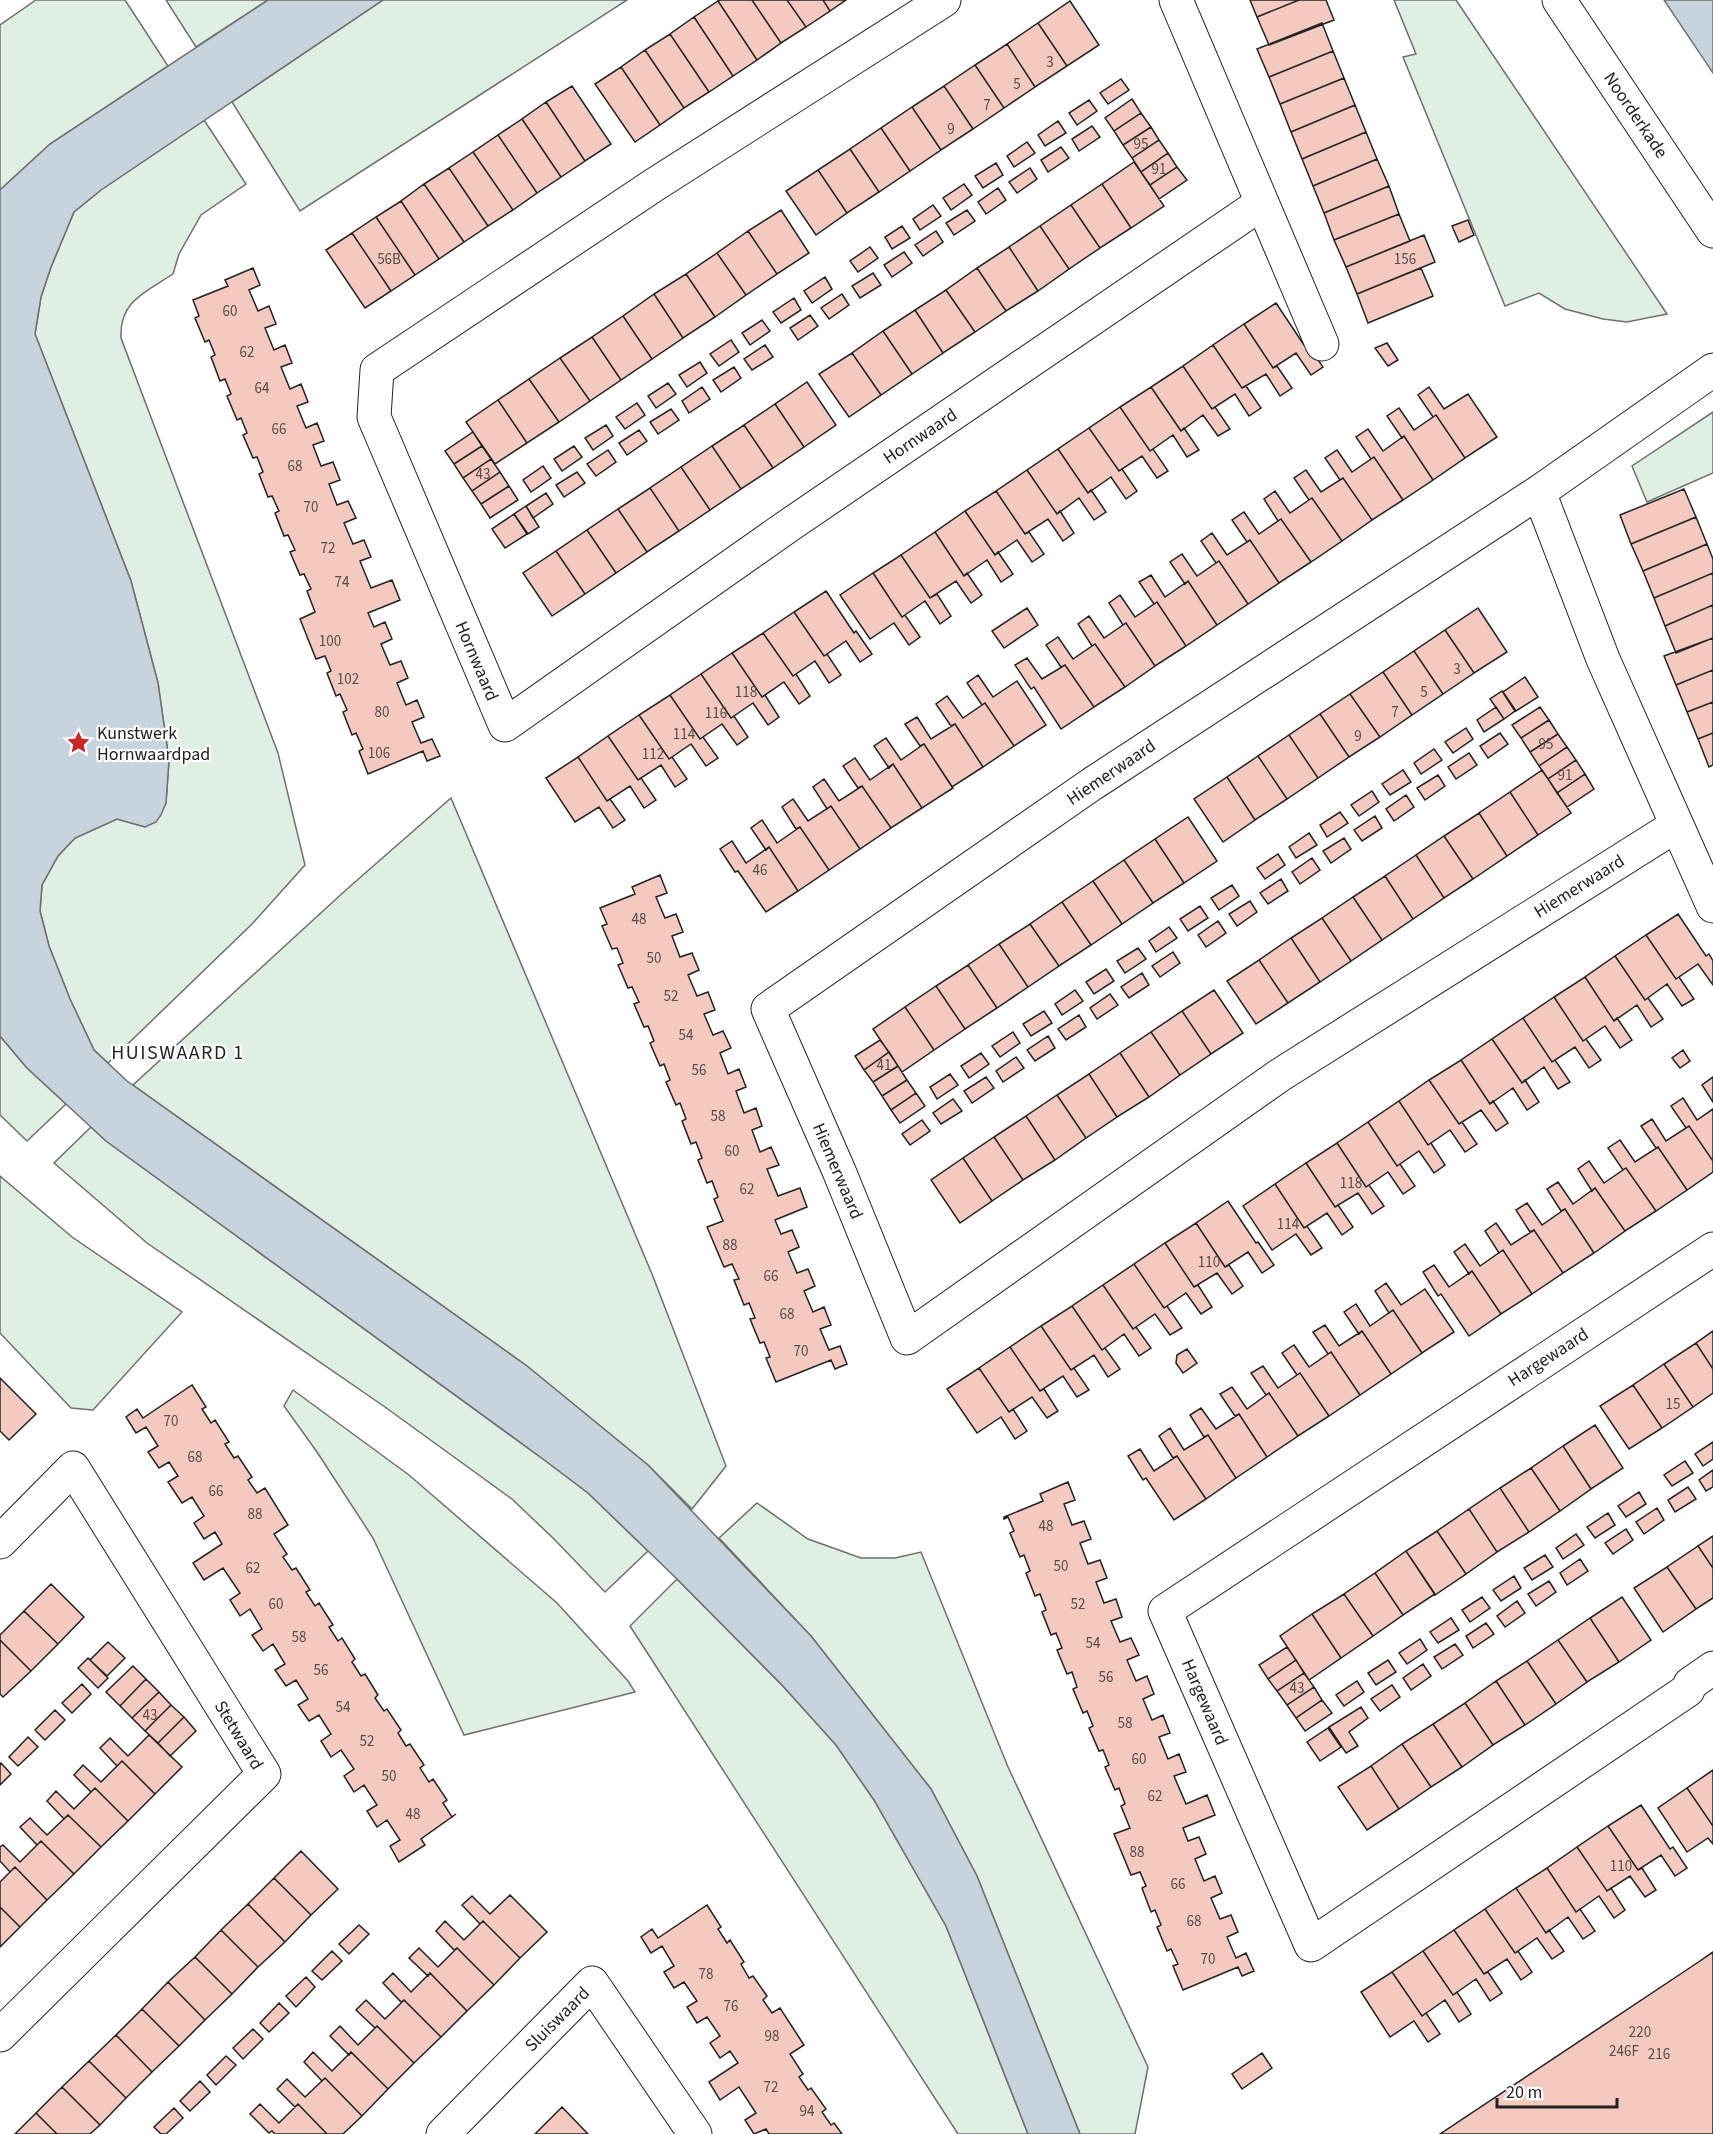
<svg xmlns="http://www.w3.org/2000/svg" width="1713" height="2134" font-family="'Source Sans 3',sans-serif">
<style>
.green{fill:#e0efe3;stroke:#6f6f6f;stroke-width:1.5}
.water{fill:#c7d3dd;stroke:#6f6f6f;stroke-width:1.5}
.building{fill:#f3c9c0;stroke:#222;stroke-width:1.5}
.lines{fill:none;stroke-linecap:round;stroke-linejoin:round}
.minor-casing{stroke:#222;stroke-width:35}
.secondary-casing{stroke:#222;stroke-width:35}
.minor{stroke:#fff;stroke-width:33}
.secondary{stroke:#fff;stroke-width:33}
.labels{text-anchor:middle;stroke-width:4.5;stroke-linejoin:round;paint-order:stroke}
.number-label{font-size:15px;fill:#564c4a}
.street-label{font-size:18px;fill:#222;stroke:#fff}
.poi-label{font-size:18px;fill:#222;stroke:#fff;text-anchor:start}
.neighbourhood-label{font-size:20px;letter-spacing:1.5px;fill:#222;stroke:#fff}
</style>
<rect width="100%" height="100%" fill="#fff"/>
<path class="green" d="M 36,0 L 125,0 L 168,66 L 50,144 L 0,190 L 0,25 Z
M 166,0 L 268,0 L 196,47 Z
M 383,0 L 627,0 L 300,211 L 232,102 Z
M 1394,0 L 1456,0 L 1667,314 L 1627,322 L 1603,319 L 1565,309 L 1539,293 L 1505,306 L 1403,57 L 1416,54 Z
M 204,120 L 246,184 L 201,215 L 179,254 L 173,274 C 146,292 119,301 121,338 L 278,753 L 305,865 L 252,924 L 108,1063 L 94,1050 L 70,999 L 49,946 L 40,911 L 42,885 L 58,856 L 75,838 L 117,819 L 145,827 L 166,803 L 169,760 L 158,683 L 131,581 L 35,334 L 41,297 L 51,267 L 74,212 L 101,190 Z
M 1713,412 L 1713,473 L 1647,502 L 1632,466 Z
M 451,798 L 652,1274 L 726,1466 L 692,1509 L 648,1465 L 527,1366 L 133,1085 L 347,889 Z
M 0,1036 L 27,1068 L 66,1104 L 27,1141 L 0,1115 Z
M 91,1127 L 106,1141 L 543,1459 L 588,1493 L 648,1551 L 605,1592 L 554,1539 L 512,1499 L 385,1407 L 147,1243 L 54,1163 Z
M 0,1176 L 72,1237 L 182,1312 L 93,1410 L 71,1408 L 0,1333 Z
M 293,1390 L 409,1475 L 557,1603 L 628,1681 L 635,1692 L 464,1735 L 373,1538 L 317,1452 L 284,1406 Z
M 757,1503 L 808,1539 L 861,1558 L 895,1558 L 921,1552 L 1008,1767 L 1148,2067 L 1135,2134 L 1080,2134 L 977,1876 L 931,1789 L 811,1636 L 719,1538 Z
M 677,1579 L 782,1685 L 836,1745 L 874,1800 L 946,1926 L 1028,2134 L 958,2134 L 630,1626 Z"/>
<path class="water" d="M 268,0 L 383,0 L 101,190 L 74,212 L 51,267 L 41,297 L 35,334 L 131,581 L 158,683 L 169,760 L 166,803 L 161,815 L 156,822 L 145,827 L 117,819 L 75,838 L 58,856 L 42,885 L 40,911 L 49,946 L 70,999 L 94,1050 L 127,1081 L 527,1366 L 648,1465 L 811,1636 L 931,1789 L 977,1876 L 1080,2134 L 1028,2134 L 946,1926 L 874,1800 L 836,1745 L 782,1685 L 677,1579 L 588,1493 L 543,1459 L 106,1141 L 27,1068 L 0,1036 L 0,190 L 50,144 Z
M 1664,0 L 1713,0 L 1713,73 Z"/>
<path class="building" d="M 720,0 L 752,0 L 781,43 L 757,60 L 718,1 Z
M 752,0 L 787,0 L 806,27 L 781,43 Z
M 787,0 L 823,0 L 830,11 L 806,27 Z
M 823,0 L 846,0 L 830,11 Z
M 1250,0 L 1299,0 L 1257,17 Z
M 1299,0 L 1326,0 L 1334,20 L 1269,45 L 1257,17 Z
M 718,1 L 757,60 L 733,76 L 694,17 Z
M 1070,1 L 1099,45 L 1067,66 L 1038,23 Z
M 694,17 L 733,76 L 709,92 L 670,34 Z
M 1038,23 L 1067,66 L 1035,87 L 1007,44 Z
M 1322,23 L 1333,51 L 1269,77 L 1257,49 Z
M 670,34 L 709,92 L 684,108 L 645,50 Z
M 1007,44 L 1035,87 L 1004,108 L 975,65 Z
M 645,50 L 684,108 L 660,125 L 621,67 Z
M 1333,51 L 1344,78 L 1280,104 L 1269,77 Z
M 975,65 L 1004,108 L 973,129 L 944,86 Z
M 621,67 L 660,125 L 635,142 L 595,84 Z
M 1344,78 L 1355,105 L 1291,132 L 1280,104 Z
M 1121,79 L 1129,90 L 1108,104 L 1100,93 Z
M 572,86 L 611,144 L 585,161 L 546,102 Z
M 944,86 L 973,129 L 941,150 L 912,107 Z
M 1132,99 L 1141,113 L 1114,131 L 1105,118 Z
M 1089,100 L 1097,111 L 1077,125 L 1069,113 Z
M 546,102 L 585,161 L 561,177 L 522,119 Z
M 1355,105 L 1366,132 L 1302,159 L 1291,132 Z
M 912,107 L 941,150 L 910,171 L 881,128 Z
M 1141,113 L 1151,127 L 1123,145 L 1114,131 Z
M 522,119 L 561,177 L 537,193 L 498,135 Z
M 1058,121 L 1066,133 L 1045,146 L 1038,135 Z
M 1092,126 L 1100,137 L 1079,151 L 1072,139 Z
M 1151,127 L 1159,140 L 1132,158 L 1123,145 Z
M 881,128 L 910,171 L 879,192 L 850,149 Z
M 1366,132 L 1377,159 L 1313,186 L 1302,159 Z
M 498,135 L 537,193 L 513,210 L 473,152 Z
M 1159,140 L 1168,153 L 1141,172 L 1132,158 Z
M 1027,142 L 1035,153 L 1014,167 L 1007,156 Z
M 1061,147 L 1069,158 L 1048,172 L 1041,160 Z
M 850,149 L 879,192 L 847,213 L 818,170 Z
M 473,152 L 513,210 L 488,226 L 449,168 Z
M 1168,153 L 1177,167 L 1150,185 L 1141,172 Z
M 1377,159 L 1389,186 L 1324,213 L 1313,186 Z
M 1134,162 L 1164,206 L 1131,228 L 1102,184 Z
M 996,163 L 1003,175 L 983,188 L 975,176 Z
M 1177,167 L 1187,180 L 1159,199 L 1150,185 Z
M 449,168 L 488,226 L 464,242 L 424,184 Z
M 1030,168 L 1037,179 L 1017,193 L 1009,182 Z
M 818,170 L 847,213 L 816,235 L 786,191 Z
M 424,184 L 464,242 L 439,259 L 401,201 Z
M 964,184 L 972,195 L 951,210 L 943,198 Z
M 1102,184 L 1131,228 L 1100,248 L 1071,205 Z
M 1389,186 L 1399,214 L 1334,240 L 1324,213 Z
M 998,188 L 1006,200 L 986,214 L 978,202 Z
M 401,201 L 439,259 L 415,275 L 376,217 Z
M 933,205 L 941,216 L 920,230 L 913,219 Z
M 1071,205 L 1100,248 L 1069,269 L 1040,226 Z
M 781,210 L 809,253 L 777,274 L 748,231 Z
M 967,210 L 975,221 L 954,235 L 946,223 Z
M 1399,214 L 1410,241 L 1346,267 L 1334,240 Z
M 376,217 L 415,275 L 391,291 L 352,233 Z
M 1468,220 L 1474,235 L 1459,242 L 1452,226 Z
M 902,226 L 910,238 L 892,249 L 885,237 Z
M 1040,226 L 1069,269 L 1038,291 L 1009,247 Z
M 748,231 L 777,274 L 746,295 L 717,253 Z
M 936,231 L 943,242 L 923,256 L 915,245 Z
M 352,233 L 391,291 L 365,308 L 326,250 Z
M 1424,235 L 1435,262 L 1357,294 L 1346,267 Z
M 870,247 L 878,258 L 858,272 L 850,261 Z
M 1009,247 L 1038,291 L 1006,311 L 977,268 Z
M 904,252 L 912,263 L 892,277 L 884,265 Z
M 717,253 L 746,295 L 715,317 L 686,274 Z
M 253,268 L 260,285 L 249,290 L 258,311 L 269,306 L 276,324 L 265,328 L 274,350 L 285,345 L 292,363 L 281,367 L 290,389 L 301,384 L 308,402 L 297,406 L 306,428 L 317,423 L 324,441 L 313,445 L 321,466 L 333,462 L 340,480 L 329,484 L 337,505 L 348,501 L 356,518 L 344,523 L 353,544 L 364,540 L 371,557 L 360,561 L 371,588 L 392,580 L 400,600 L 368,613 L 374,627 L 385,622 L 392,639 L 381,644 L 390,665 L 401,661 L 408,678 L 397,683 L 406,705 L 417,700 L 424,717 L 412,722 L 421,743 L 432,739 L 440,756 L 427,761 L 423,751 L 368,774 L 359,751 L 363,749 L 356,733 L 352,735 L 343,712 L 347,710 L 340,694 L 336,696 L 327,673 L 331,671 L 325,656 L 316,659 L 300,619 L 315,612 L 307,591 L 311,589 L 304,574 L 300,575 L 290,552 L 295,550 L 288,535 L 284,536 L 275,513 L 279,511 L 272,496 L 268,497 L 259,474 L 263,472 L 257,457 L 253,458 L 243,435 L 247,433 L 241,418 L 237,420 L 227,396 L 231,394 L 225,379 L 220,381 L 211,357 L 215,355 L 209,340 L 205,342 L 195,318 L 199,316 L 193,300 L 228,286 L 225,280 Z
M 977,268 L 1006,311 L 975,332 L 946,290 Z
M 1421,268 L 1433,296 L 1368,323 L 1357,294 Z
M 873,273 L 881,285 L 860,298 L 852,286 Z
M 686,274 L 715,317 L 683,338 L 654,294 Z
M 825,277 L 832,289 L 812,303 L 804,291 Z
M 946,290 L 975,332 L 943,353 L 915,310 Z
M 654,294 L 683,338 L 652,359 L 623,316 Z
M 842,294 L 849,305 L 829,319 L 821,308 Z
M 794,298 L 801,310 L 781,323 L 773,312 Z
M 1276,303 L 1304,345 L 1307,344 L 1323,367 L 1311,375 L 1296,353 L 1273,368 L 1244,324 Z
M 915,310 L 943,353 L 912,374 L 883,331 Z
M 810,315 L 818,326 L 798,340 L 790,328 Z
M 623,316 L 652,359 L 621,380 L 592,337 Z
M 762,320 L 770,331 L 750,345 L 742,333 Z
M 1244,324 L 1273,368 L 1277,366 L 1292,388 L 1280,396 L 1266,374 L 1242,388 L 1213,345 Z
M 883,331 L 912,374 L 881,395 L 852,353 Z
M 592,337 L 621,380 L 590,401 L 560,358 Z
M 731,340 L 739,352 L 719,366 L 710,354 Z
M 1387,343 L 1398,360 L 1388,366 L 1375,348 Z
M 765,345 L 773,357 L 752,370 L 744,359 Z
M 1213,345 L 1242,388 L 1246,386 L 1261,408 L 1249,416 L 1235,394 L 1212,409 L 1183,366 Z
M 852,353 L 881,395 L 849,417 L 819,374 Z
M 560,358 L 590,401 L 559,422 L 529,379 Z
M 700,362 L 707,373 L 687,387 L 679,375 Z
M 1183,366 L 1212,409 L 1215,407 L 1230,429 L 1218,436 L 1203,415 L 1181,431 L 1151,387 Z
M 734,367 L 741,378 L 721,392 L 713,380 Z
M 529,379 L 559,422 L 527,443 L 498,400 Z
M 807,382 L 836,425 L 804,447 L 775,404 Z
M 668,383 L 676,394 L 656,408 L 648,396 Z
M 702,387 L 710,399 L 689,413 L 682,401 Z
M 1151,387 L 1181,431 L 1184,428 L 1199,450 L 1187,457 L 1173,435 L 1150,451 L 1120,407 Z
M 1429,387 L 1444,409 L 1468,394 L 1497,437 L 1465,458 L 1436,415 L 1433,417 L 1418,395 Z
M 498,400 L 527,443 L 495,464 L 466,422 Z
M 637,403 L 645,415 L 625,429 L 616,417 Z
M 775,404 L 804,447 L 773,468 L 744,425 Z
M 1120,407 L 1150,451 L 1153,449 L 1168,471 L 1157,478 L 1142,456 L 1119,471 L 1089,428 Z
M 1399,408 L 1414,430 L 1436,415 L 1465,458 L 1433,480 L 1404,436 L 1402,438 L 1387,416 Z
M 671,409 L 679,420 L 658,434 L 650,422 Z
M 606,425 L 613,436 L 593,450 L 585,438 Z
M 744,425 L 773,468 L 741,489 L 712,446 Z
M 1089,428 L 1119,471 L 1122,469 L 1137,491 L 1126,499 L 1111,477 L 1088,493 L 1058,449 Z
M 1368,429 L 1383,451 L 1404,436 L 1433,480 L 1403,500 L 1374,457 L 1371,459 L 1356,437 Z
M 639,430 L 647,441 L 627,455 L 619,443 Z
M 473,432 L 482,446 L 454,464 L 445,451 Z
M 482,446 L 491,459 L 463,478 L 454,464 Z
M 574,446 L 582,457 L 562,471 L 554,459 Z
M 712,446 L 741,489 L 710,510 L 681,467 Z
M 1058,449 L 1088,493 L 1091,490 L 1106,512 L 1094,520 L 1079,498 L 1057,514 L 1027,470 Z
M 608,450 L 616,462 L 596,476 L 587,464 Z
M 1337,450 L 1352,472 L 1374,457 L 1403,500 L 1372,520 L 1343,478 L 1340,480 L 1325,458 Z
M 491,459 L 500,472 L 472,491 L 463,478 Z
M 543,466 L 551,478 L 531,492 L 523,480 Z
M 681,467 L 710,510 L 679,531 L 650,488 Z
M 1027,470 L 1057,514 L 1060,511 L 1074,533 L 1063,541 L 1048,519 L 1025,534 L 996,491 Z
M 1306,470 L 1321,492 L 1343,478 L 1372,520 L 1342,541 L 1312,498 L 1309,500 L 1294,478 Z
M 500,472 L 509,486 L 481,504 L 472,491 Z
M 577,472 L 585,483 L 564,497 L 556,485 Z
M 509,486 L 518,500 L 490,518 L 481,504 Z
M 650,488 L 679,531 L 647,552 L 618,509 Z
M 1684,489 L 1696,517 L 1631,544 L 1620,515 Z
M 996,491 L 1025,534 L 1029,532 L 1044,554 L 1032,562 L 1017,540 L 995,555 L 965,511 Z
M 1275,491 L 1290,513 L 1312,498 L 1342,541 L 1311,562 L 1281,519 L 1278,521 L 1264,499 Z
M 546,493 L 553,504 L 533,518 L 526,506 Z
M 526,506 L 539,527 L 528,534 L 514,514 Z
M 618,509 L 647,552 L 616,573 L 587,530 Z
M 965,511 L 995,555 L 998,552 L 1013,574 L 1001,582 L 987,560 L 964,576 L 935,532 Z
M 1244,512 L 1259,534 L 1281,519 L 1311,562 L 1279,583 L 1250,540 L 1247,542 L 1232,520 Z
M 514,514 L 527,534 L 505,548 L 492,529 Z
M 1696,517 L 1707,544 L 1643,571 L 1631,544 Z
M 587,530 L 616,573 L 585,594 L 556,551 Z
M 935,532 L 964,576 L 967,573 L 982,595 L 971,603 L 956,581 L 930,598 L 901,555 Z
M 1212,533 L 1227,555 L 1250,540 L 1279,583 L 1248,604 L 1219,561 L 1216,563 L 1201,541 Z
M 1707,544 L 1713,559 L 1713,573 L 1654,598 L 1643,571 Z
M 556,551 L 585,594 L 552,616 L 523,573 Z
M 1182,554 L 1197,576 L 1219,561 L 1248,604 L 1217,625 L 1188,581 L 1185,584 L 1170,562 Z
M 901,555 L 930,598 L 937,594 L 951,616 L 940,624 L 925,601 L 902,617 L 873,573 Z
M 873,573 L 902,617 L 905,615 L 920,637 L 909,645 L 894,623 L 870,639 L 840,595 Z
M 1713,573 L 1713,605 L 1665,626 L 1654,598 Z
M 1151,575 L 1165,597 L 1188,581 L 1217,625 L 1186,646 L 1157,602 L 1154,604 L 1139,582 Z
M 826,591 L 854,633 L 856,631 L 872,654 L 860,662 L 846,641 L 824,656 L 794,612 Z
M 1120,595 L 1135,617 L 1157,602 L 1186,646 L 1155,666 L 1126,623 L 1123,625 L 1109,603 Z
M 1713,605 L 1713,638 L 1676,653 L 1665,626 Z
M 1027,608 L 1038,625 L 1004,648 L 992,631 Z
M 1478,608 L 1507,652 L 1474,673 L 1445,630 Z
M 794,612 L 824,656 L 827,654 L 841,675 L 829,683 L 815,661 L 793,676 L 763,633 Z
M 1089,616 L 1104,638 L 1126,623 L 1155,666 L 1125,687 L 1095,644 L 1092,646 L 1078,624 Z
M 1445,630 L 1474,673 L 1443,694 L 1414,651 Z
M 763,633 L 793,676 L 796,674 L 810,696 L 799,704 L 784,682 L 762,697 L 732,653 Z
M 1058,637 L 1073,659 L 1095,644 L 1125,687 L 1094,707 L 1065,665 L 1061,667 L 1046,645 Z
M 1713,638 L 1713,670 L 1676,685 L 1664,656 Z
M 1414,651 L 1443,694 L 1412,715 L 1383,672 Z
M 732,653 L 762,697 L 765,695 L 779,717 L 768,725 L 753,703 L 731,718 L 701,674 Z
M 1027,658 L 1042,679 L 1065,665 L 1094,707 L 1061,729 L 1034,687 L 1031,689 L 1015,665 Z
M 1713,670 L 1713,702 L 1687,712 L 1676,685 Z
M 1383,672 L 1412,715 L 1380,737 L 1350,694 Z
M 701,674 L 731,718 L 734,716 L 748,737 L 737,745 L 722,724 L 700,739 L 670,695 Z
M 978,675 L 993,697 L 1017,681 L 1046,725 L 1014,746 L 985,703 L 982,705 L 967,683 Z
M 1525,677 L 1538,697 L 1516,711 L 1503,692 Z
M 1502,691 L 1515,711 L 1504,719 L 1490,699 Z
M 1350,694 L 1380,737 L 1349,757 L 1320,714 Z
M 670,695 L 700,739 L 703,737 L 718,758 L 706,766 L 691,744 L 669,759 L 639,715 Z
M 947,696 L 963,718 L 985,703 L 1014,746 L 983,767 L 955,724 L 951,726 L 936,704 Z
M 1713,702 L 1713,733 L 1698,739 L 1687,712 Z
M 1496,707 L 1504,719 L 1484,732 L 1477,720 Z
M 1540,707 L 1549,720 L 1521,738 L 1512,725 Z
M 1320,714 L 1349,757 L 1318,778 L 1289,735 Z
M 639,715 L 669,759 L 672,757 L 687,779 L 675,787 L 661,765 L 638,780 L 608,736 Z
M 917,717 L 931,739 L 955,724 L 983,767 L 952,787 L 924,744 L 920,746 L 905,724 Z
M 1549,720 L 1558,734 L 1530,752 L 1521,738 Z
M 1466,728 L 1473,739 L 1453,753 L 1445,742 Z
M 1500,733 L 1508,744 L 1488,758 L 1480,746 Z
M 1713,733 L 1713,765 L 1709,767 L 1698,739 Z
M 1558,734 L 1567,747 L 1539,766 L 1530,752 Z
M 1289,735 L 1318,778 L 1287,799 L 1258,756 Z
M 608,736 L 638,780 L 641,778 L 656,800 L 644,808 L 630,786 L 607,801 L 578,757 Z
M 886,738 L 901,760 L 924,744 L 953,788 L 922,808 L 893,764 L 889,768 L 874,746 Z
M 1567,747 L 1576,760 L 1548,779 L 1539,766 Z
M 1434,749 L 1442,760 L 1421,774 L 1414,763 Z
M 1469,753 L 1477,765 L 1456,779 L 1448,767 Z
M 1258,756 L 1287,799 L 1255,820 L 1227,777 Z
M 578,757 L 607,801 L 610,799 L 625,820 L 613,828 L 599,807 L 575,822 L 546,778 Z
M 855,758 L 870,780 L 893,764 L 922,808 L 891,828 L 862,786 L 858,788 L 843,766 Z
M 1576,760 L 1585,774 L 1557,793 L 1548,779 Z
M 1403,770 L 1411,782 L 1390,795 L 1382,784 Z
M 1542,770 L 1571,813 L 1538,835 L 1510,792 Z
M 1585,774 L 1594,789 L 1567,807 L 1557,793 Z
M 1438,775 L 1445,786 L 1425,800 L 1417,788 Z
M 1227,777 L 1255,820 L 1223,842 L 1194,799 Z
M 824,779 L 839,801 L 862,786 L 891,828 L 860,849 L 831,806 L 827,809 L 813,787 Z
M 1372,791 L 1379,802 L 1359,816 L 1351,805 Z
M 1510,792 L 1538,835 L 1507,856 L 1479,813 Z
M 1406,795 L 1414,807 L 1394,821 L 1386,809 Z
M 793,799 L 808,821 L 831,806 L 860,849 L 829,870 L 800,827 L 796,829 L 782,807 Z
M 1340,812 L 1348,823 L 1327,837 L 1320,825 Z
M 1479,813 L 1507,856 L 1473,879 L 1444,836 Z
M 1375,816 L 1382,828 L 1362,841 L 1354,830 Z
M 1188,817 L 1217,861 L 1184,883 L 1155,839 Z
M 762,820 L 777,843 L 800,827 L 829,870 L 798,891 L 769,847 L 766,850 L 751,828 Z
M 1309,833 L 1317,845 L 1296,858 L 1289,847 Z
M 1444,836 L 1473,879 L 1444,898 L 1416,855 Z
M 1344,838 L 1351,849 L 1331,863 L 1323,851 Z
M 1155,839 L 1184,883 L 1153,903 L 1124,860 Z
M 732,841 L 746,863 L 769,847 L 798,891 L 766,912 L 738,871 L 735,872 L 720,849 Z
M 1278,854 L 1285,865 L 1265,879 L 1257,868 Z
M 1416,855 L 1444,898 L 1413,919 L 1385,876 Z
M 1312,858 L 1320,870 L 1300,884 L 1292,872 Z
M 1124,860 L 1153,903 L 1122,924 L 1093,881 Z
M 660,875 L 667,893 L 656,897 L 665,918 L 676,914 L 683,932 L 672,936 L 680,957 L 692,953 L 699,970 L 688,975 L 697,996 L 708,992 L 715,1010 L 704,1014 L 713,1035 L 723,1031 L 731,1048 L 720,1053 L 728,1074 L 739,1069 L 746,1087 L 736,1091 L 744,1113 L 756,1108 L 762,1126 L 752,1130 L 760,1152 L 771,1147 L 779,1165 L 767,1169 L 778,1196 L 800,1188 L 807,1207 L 775,1220 L 781,1234 L 792,1230 L 799,1247 L 788,1252 L 797,1273 L 808,1269 L 815,1286 L 804,1291 L 813,1312 L 824,1307 L 831,1325 L 820,1329 L 829,1350 L 840,1346 L 847,1364 L 835,1369 L 831,1360 L 776,1382 L 766,1358 L 770,1357 L 764,1342 L 760,1343 L 750,1319 L 755,1318 L 749,1303 L 744,1305 L 734,1280 L 739,1279 L 732,1264 L 724,1267 L 707,1227 L 723,1221 L 714,1199 L 718,1197 L 712,1181 L 707,1183 L 698,1160 L 702,1158 L 696,1142 L 691,1144 L 682,1121 L 686,1119 L 680,1103 L 676,1105 L 666,1082 L 670,1080 L 664,1064 L 660,1066 L 650,1043 L 654,1041 L 648,1026 L 644,1027 L 634,1004 L 639,1002 L 632,987 L 628,988 L 618,965 L 623,963 L 617,948 L 612,949 L 602,926 L 607,924 L 600,908 L 635,894 L 632,887 Z
M 1385,876 L 1413,919 L 1382,940 L 1353,897 Z
M 1281,879 L 1288,891 L 1268,904 L 1260,893 Z
M 1093,881 L 1122,924 L 1091,945 L 1062,902 Z
M 1232,885 L 1239,896 L 1219,910 L 1211,898 Z
M 1353,897 L 1382,940 L 1351,961 L 1322,918 Z
M 1250,901 L 1257,912 L 1237,926 L 1229,914 Z
M 1062,902 L 1091,945 L 1059,966 L 1030,924 Z
M 1200,906 L 1208,918 L 1188,931 L 1180,919 Z
M 1678,914 L 1706,956 L 1709,954 L 1713,961 L 1713,985 L 1698,964 L 1676,979 L 1646,935 Z
M 1322,918 L 1351,961 L 1320,982 L 1291,938 Z
M 1218,921 L 1226,933 L 1206,947 L 1198,935 Z
M 1030,924 L 1059,966 L 1028,987 L 999,944 Z
M 1169,927 L 1177,938 L 1156,952 L 1149,941 Z
M 1646,935 L 1676,979 L 1679,977 L 1694,999 L 1682,1006 L 1667,984 L 1645,1000 L 1615,956 Z
M 1291,938 L 1320,982 L 1288,1003 L 1259,960 Z
M 999,944 L 1028,987 L 997,1008 L 968,965 Z
M 1138,948 L 1146,959 L 1125,973 L 1117,961 Z
M 1173,952 L 1180,963 L 1160,977 L 1152,966 Z
M 1615,956 L 1645,1000 L 1648,998 L 1663,1019 L 1651,1027 L 1637,1005 L 1614,1021 L 1585,977 Z
M 1259,960 L 1288,1003 L 1256,1024 L 1227,981 Z
M 968,965 L 997,1008 L 965,1029 L 936,986 Z
M 1106,969 L 1114,981 L 1094,994 L 1086,982 Z
M 1142,973 L 1149,985 L 1129,998 L 1121,987 Z
M 1585,977 L 1614,1021 L 1617,1018 L 1632,1040 L 1620,1048 L 1605,1026 L 1583,1041 L 1554,997 Z
M 936,986 L 965,1029 L 934,1050 L 905,1007 Z
M 1075,990 L 1083,1001 L 1062,1015 L 1055,1004 Z
M 1214,990 L 1243,1033 L 1211,1054 L 1182,1011 Z
M 1110,994 L 1118,1005 L 1097,1019 L 1090,1008 Z
M 1554,997 L 1583,1041 L 1586,1039 L 1601,1060 L 1589,1068 L 1575,1047 L 1552,1062 L 1523,1018 Z
M 905,1007 L 934,1050 L 902,1072 L 873,1029 Z
M 1044,1011 L 1052,1023 L 1031,1036 L 1023,1024 Z
M 1182,1011 L 1211,1054 L 1180,1075 L 1151,1032 Z
M 1079,1015 L 1086,1027 L 1066,1040 L 1058,1029 Z
M 1523,1018 L 1552,1062 L 1555,1060 L 1570,1082 L 1558,1089 L 1544,1067 L 1522,1083 L 1492,1039 Z
M 1013,1032 L 1020,1043 L 1000,1057 L 992,1046 Z
M 1151,1032 L 1180,1075 L 1149,1097 L 1120,1053 Z
M 1048,1036 L 1055,1048 L 1035,1061 L 1027,1050 Z
M 1492,1039 L 1522,1083 L 1525,1080 L 1539,1102 L 1527,1110 L 1513,1088 L 1490,1104 L 1461,1060 Z
M 880,1040 L 889,1052 L 864,1070 L 855,1056 Z
M 1683,1050 L 1690,1061 L 1680,1068 L 1672,1058 Z
M 889,1052 L 898,1066 L 873,1082 L 864,1070 Z
M 981,1053 L 989,1064 L 969,1078 L 961,1066 Z
M 1120,1053 L 1149,1097 L 1117,1117 L 1089,1074 Z
M 1016,1057 L 1024,1068 L 1003,1082 L 996,1071 Z
M 1461,1060 L 1490,1104 L 1493,1101 L 1508,1123 L 1496,1131 L 1481,1110 L 1459,1124 L 1429,1080 Z
M 898,1066 L 907,1080 L 882,1096 L 873,1082 Z
M 950,1074 L 958,1085 L 937,1099 L 930,1087 Z
M 1089,1074 L 1117,1117 L 1086,1138 L 1057,1095 Z
M 986,1077 L 994,1088 L 972,1103 L 964,1091 Z
M 1713,1077 L 1713,1102 L 1702,1085 Z
M 907,1080 L 916,1093 L 891,1110 L 882,1096 Z
M 1429,1080 L 1459,1124 L 1462,1122 L 1477,1144 L 1465,1152 L 1450,1130 L 1428,1145 L 1399,1101 Z
M 916,1093 L 925,1106 L 900,1123 L 891,1110 Z
M 1057,1095 L 1086,1138 L 1055,1160 L 1026,1116 Z
M 1683,1098 L 1697,1120 L 1713,1109 L 1713,1161 L 1689,1126 L 1686,1128 L 1671,1106 Z
M 953,1099 L 962,1111 L 941,1124 L 933,1113 Z
M 1399,1101 L 1428,1145 L 1431,1143 L 1445,1165 L 1434,1173 L 1419,1151 L 1397,1166 L 1368,1122 Z
M 1026,1116 L 1055,1160 L 1023,1180 L 994,1137 Z
M 1652,1119 L 1666,1141 L 1689,1126 L 1713,1161 L 1713,1172 L 1687,1190 L 1658,1147 L 1656,1148 L 1641,1126 Z
M 922,1120 L 930,1131 L 910,1145 L 902,1134 Z
M 1368,1122 L 1397,1166 L 1400,1164 L 1415,1186 L 1403,1194 L 1388,1172 L 1366,1187 L 1337,1143 Z
M 994,1137 L 1023,1180 L 992,1201 L 963,1158 Z
M 1620,1140 L 1635,1162 L 1658,1147 L 1687,1190 L 1656,1211 L 1626,1168 L 1623,1170 L 1608,1148 Z
M 1337,1143 L 1366,1187 L 1369,1185 L 1384,1206 L 1372,1214 L 1358,1193 L 1335,1207 L 1306,1163 Z
M 963,1158 L 992,1201 L 960,1223 L 931,1180 Z
M 1589,1161 L 1604,1183 L 1626,1168 L 1656,1211 L 1625,1231 L 1595,1188 L 1592,1191 L 1578,1169 Z
M 1306,1163 L 1335,1207 L 1338,1205 L 1353,1227 L 1342,1235 L 1327,1213 L 1304,1228 L 1275,1184 Z
M 1558,1182 L 1573,1204 L 1595,1188 L 1625,1231 L 1594,1253 L 1565,1209 L 1561,1211 L 1547,1189 Z
M 1275,1184 L 1304,1228 L 1307,1226 L 1322,1248 L 1311,1255 L 1296,1234 L 1272,1250 L 1243,1206 Z
M 1228,1201 L 1256,1243 L 1258,1242 L 1274,1265 L 1262,1273 L 1248,1252 L 1225,1267 L 1196,1223 Z
M 1527,1203 L 1542,1225 L 1565,1209 L 1594,1253 L 1563,1273 L 1534,1230 L 1530,1232 L 1516,1210 Z
M 1196,1223 L 1225,1267 L 1229,1265 L 1243,1286 L 1232,1294 L 1217,1273 L 1194,1287 L 1165,1243 Z
M 1496,1223 L 1511,1245 L 1534,1230 L 1563,1273 L 1532,1294 L 1503,1250 L 1499,1253 L 1485,1231 Z
M 1165,1243 L 1194,1287 L 1198,1285 L 1212,1307 L 1201,1314 L 1186,1293 L 1164,1308 L 1134,1264 Z
M 1465,1244 L 1480,1266 L 1503,1250 L 1532,1294 L 1501,1314 L 1472,1271 L 1469,1274 L 1454,1252 Z
M 1134,1264 L 1164,1308 L 1167,1306 L 1182,1328 L 1170,1335 L 1155,1314 L 1133,1329 L 1103,1285 Z
M 1434,1265 L 1449,1287 L 1472,1271 L 1501,1314 L 1469,1336 L 1441,1294 L 1438,1296 L 1423,1272 Z
M 1386,1283 L 1401,1305 L 1425,1289 L 1454,1332 L 1422,1353 L 1393,1310 L 1389,1313 L 1375,1291 Z
M 1103,1285 L 1133,1329 L 1136,1327 L 1151,1348 L 1139,1356 L 1124,1334 L 1102,1350 L 1072,1306 Z
M 1356,1304 L 1370,1326 L 1393,1310 L 1422,1353 L 1391,1374 L 1362,1331 L 1359,1334 L 1344,1312 Z
M 1072,1306 L 1102,1350 L 1105,1348 L 1120,1369 L 1108,1377 L 1094,1355 L 1071,1370 L 1041,1326 Z
M 1325,1325 L 1339,1346 L 1362,1331 L 1391,1374 L 1360,1395 L 1331,1352 L 1328,1354 L 1313,1332 Z
M 1041,1326 L 1071,1370 L 1074,1368 L 1089,1390 L 1077,1397 L 1063,1376 L 1040,1391 L 1010,1347 Z
M 1713,1331 L 1713,1369 L 1696,1343 Z
M 1696,1343 L 1713,1369 L 1713,1393 L 1693,1407 L 1664,1364 Z
M 1294,1345 L 1309,1367 L 1331,1352 L 1360,1395 L 1329,1416 L 1300,1373 L 1297,1375 L 1282,1353 Z
M 1010,1347 L 1040,1391 L 1044,1389 L 1058,1411 L 1047,1418 L 1032,1397 L 1009,1412 L 979,1368 Z
M 1187,1349 L 1197,1363 L 1183,1373 L 1176,1363 L 1177,1355 Z
M 1664,1364 L 1693,1407 L 1662,1428 L 1633,1385 Z
M 1263,1366 L 1278,1388 L 1300,1373 L 1329,1416 L 1298,1436 L 1269,1393 L 1266,1395 L 1251,1373 Z
M 979,1368 L 1009,1412 L 1013,1409 L 1027,1431 L 1015,1439 L 1001,1417 L 977,1433 L 947,1389 Z
M 0,1378 L 36,1414 L 9,1440 L 0,1431 Z
M 192,1385 L 206,1407 L 202,1409 L 211,1423 L 215,1420 L 229,1442 L 225,1444 L 234,1458 L 238,1456 L 252,1477 L 248,1480 L 257,1493 L 265,1488 L 288,1525 L 274,1534 L 287,1554 L 283,1557 L 292,1570 L 296,1568 L 310,1590 L 306,1592 L 315,1606 L 319,1603 L 333,1625 L 329,1627 L 338,1641 L 342,1638 L 355,1659 L 352,1662 L 361,1676 L 365,1674 L 378,1695 L 375,1698 L 384,1711 L 387,1709 L 401,1730 L 398,1733 L 406,1746 L 410,1744 L 424,1765 L 420,1768 L 429,1782 L 433,1779 L 447,1800 L 443,1803 L 452,1817 L 456,1814 L 421,1839 L 425,1845 L 399,1862 L 390,1846 L 400,1840 L 387,1820 L 377,1827 L 367,1811 L 377,1805 L 364,1785 L 354,1792 L 344,1776 L 354,1769 L 341,1750 L 331,1757 L 321,1741 L 331,1734 L 319,1715 L 309,1721 L 298,1705 L 308,1699 L 296,1680 L 286,1686 L 275,1670 L 285,1664 L 273,1644 L 263,1651 L 252,1635 L 262,1629 L 250,1609 L 240,1616 L 230,1600 L 240,1593 L 223,1568 L 204,1580 L 193,1563 L 222,1544 L 215,1532 L 204,1539 L 194,1523 L 204,1516 L 192,1497 L 182,1503 L 168,1482 L 178,1476 L 169,1462 L 159,1468 L 148,1452 L 158,1446 L 146,1427 L 136,1433 L 126,1417 L 137,1409 L 143,1418 Z
M 1633,1385 L 1662,1428 L 1629,1449 L 1600,1406 Z
M 1232,1387 L 1247,1409 L 1269,1393 L 1298,1436 L 1267,1457 L 1239,1414 L 1235,1416 L 1220,1394 Z
M 1201,1408 L 1216,1429 L 1239,1414 L 1267,1457 L 1236,1478 L 1208,1435 L 1204,1437 L 1190,1415 Z
M 1595,1425 L 1623,1468 L 1591,1489 L 1563,1446 Z
M 1170,1428 L 1184,1450 L 1208,1435 L 1236,1478 L 1206,1499 L 1177,1456 L 1173,1458 L 1159,1436 Z
M 1713,1442 L 1713,1459 L 1703,1466 L 1695,1454 Z
M 1563,1446 L 1591,1489 L 1560,1511 L 1531,1468 Z
M 1140,1449 L 1154,1471 L 1177,1456 L 1206,1499 L 1174,1520 L 1146,1478 L 1143,1480 L 1128,1456 Z
M 1685,1461 L 1693,1473 L 1672,1486 L 1664,1475 Z
M 1531,1468 L 1560,1511 L 1529,1532 L 1500,1488 Z
M 1713,1470 L 1713,1487 L 1706,1491 L 1699,1480 Z
M 1068,1482 L 1075,1500 L 1064,1504 L 1072,1525 L 1084,1521 L 1091,1539 L 1080,1543 L 1088,1564 L 1100,1560 L 1107,1578 L 1096,1582 L 1104,1603 L 1116,1599 L 1122,1617 L 1111,1621 L 1120,1642 L 1131,1638 L 1139,1655 L 1127,1660 L 1136,1681 L 1147,1676 L 1154,1694 L 1143,1699 L 1152,1720 L 1163,1715 L 1170,1733 L 1159,1737 L 1168,1759 L 1179,1754 L 1186,1772 L 1174,1776 L 1186,1804 L 1207,1795 L 1215,1815 L 1183,1828 L 1188,1841 L 1199,1837 L 1206,1854 L 1195,1859 L 1204,1881 L 1215,1876 L 1222,1893 L 1211,1898 L 1220,1919 L 1231,1915 L 1238,1932 L 1227,1937 L 1236,1958 L 1246,1953 L 1254,1971 L 1242,1976 L 1238,1967 L 1183,1990 L 1173,1966 L 1178,1964 L 1171,1949 L 1167,1951 L 1157,1927 L 1161,1925 L 1155,1910 L 1151,1912 L 1142,1888 L 1146,1886 L 1140,1872 L 1131,1875 L 1114,1834 L 1130,1828 L 1121,1806 L 1125,1804 L 1119,1788 L 1115,1790 L 1105,1767 L 1109,1765 L 1103,1750 L 1099,1751 L 1089,1728 L 1093,1726 L 1087,1711 L 1083,1713 L 1073,1689 L 1077,1687 L 1072,1672 L 1067,1674 L 1057,1650 L 1062,1648 L 1056,1633 L 1051,1635 L 1042,1612 L 1046,1610 L 1040,1594 L 1035,1596 L 1026,1573 L 1030,1571 L 1024,1555 L 1020,1557 L 1010,1533 L 1014,1531 L 1008,1517 L 1004,1519 L 1004,1517 L 1043,1501 L 1040,1494 Z
M 1688,1487 L 1696,1499 L 1675,1512 L 1668,1500 Z
M 1500,1488 L 1529,1532 L 1497,1552 L 1469,1509 Z
M 1639,1492 L 1646,1504 L 1626,1517 L 1618,1506 Z
M 1657,1508 L 1664,1520 L 1644,1534 L 1636,1522 Z
M 1469,1509 L 1497,1552 L 1466,1574 L 1437,1531 Z
M 1608,1513 L 1615,1525 L 1595,1538 L 1587,1527 Z
M 1626,1529 L 1633,1540 L 1613,1554 L 1605,1543 Z
M 1437,1531 L 1466,1574 L 1435,1595 L 1406,1551 Z
M 1576,1534 L 1584,1545 L 1563,1559 L 1556,1548 Z
M 1713,1536 L 1713,1568 L 1698,1546 Z
M 1698,1546 L 1713,1568 L 1713,1598 L 1696,1609 L 1667,1567 Z
M 1406,1551 L 1435,1594 L 1403,1615 L 1375,1573 Z
M 1545,1555 L 1553,1567 L 1532,1580 L 1524,1568 Z
M 1580,1559 L 1588,1571 L 1567,1585 L 1560,1573 Z
M 1667,1567 L 1696,1609 L 1663,1632 L 1634,1588 Z
M 1375,1573 L 1403,1615 L 1373,1636 L 1344,1594 Z
M 1514,1576 L 1521,1588 L 1501,1601 L 1493,1590 Z
M 1549,1581 L 1556,1592 L 1536,1606 L 1528,1594 Z
M 51,1584 L 84,1617 L 58,1644 L 24,1611 Z
M 1344,1594 L 1373,1636 L 1341,1658 L 1312,1614 Z
M 1482,1597 L 1490,1608 L 1470,1622 L 1462,1610 Z
M 1622,1597 L 1651,1640 L 1619,1662 L 1590,1618 Z
M 1517,1601 L 1525,1613 L 1505,1627 L 1497,1616 Z
M 24,1611 L 58,1644 L 31,1671 L 0,1640 L 0,1635 Z
M 1312,1614 L 1341,1658 L 1309,1680 L 1280,1636 Z
M 1451,1618 L 1459,1630 L 1438,1643 L 1430,1632 Z
M 1590,1618 L 1619,1662 L 1587,1682 L 1558,1640 Z
M 1486,1623 L 1494,1634 L 1473,1648 L 1466,1636 Z
M 1420,1639 L 1427,1650 L 1407,1664 L 1399,1653 Z
M 0,1640 L 31,1671 L 3,1697 L 0,1694 Z
M 1558,1640 L 1587,1682 L 1556,1704 L 1527,1661 Z
M 108,1642 L 125,1658 L 107,1676 L 90,1660 Z
M 1455,1644 L 1463,1655 L 1442,1669 L 1434,1657 Z
M 1287,1647 L 1296,1660 L 1268,1679 L 1259,1665 Z
M 88,1658 L 108,1678 L 98,1688 L 78,1668 Z
M 1296,1660 L 1304,1673 L 1277,1691 L 1268,1679 Z
M 1388,1660 L 1396,1672 L 1376,1685 L 1368,1673 Z
M 1527,1661 L 1556,1704 L 1525,1725 L 1496,1681 Z
M 1423,1664 L 1431,1676 L 1411,1690 L 1403,1678 Z
M 133,1666 L 146,1679 L 120,1706 L 106,1692 Z
M 1304,1673 L 1314,1687 L 1287,1705 L 1277,1691 Z
M 146,1679 L 159,1692 L 132,1718 L 120,1706 Z
M 1357,1681 L 1364,1692 L 1344,1706 L 1336,1695 Z
M 1496,1681 L 1525,1725 L 1493,1745 L 1465,1703 Z
M 82,1684 L 91,1694 L 72,1713 L 62,1703 Z
M 1392,1685 L 1400,1697 L 1380,1711 L 1371,1699 Z
M 1314,1687 L 1322,1700 L 1296,1718 L 1287,1705 Z
M 159,1692 L 171,1705 L 145,1731 L 132,1718 Z
M 1322,1700 L 1332,1713 L 1305,1731 L 1296,1718 Z
M 1465,1703 L 1493,1745 L 1462,1767 L 1433,1724 Z
M 171,1705 L 184,1717 L 158,1743 L 145,1731 Z
M 1361,1707 L 1368,1718 L 1349,1732 L 1358,1746 L 1346,1753 L 1329,1727 Z
M 55,1710 L 65,1720 L 45,1740 L 35,1730 Z
M 184,1717 L 196,1731 L 170,1756 L 158,1743 Z
M 1433,1724 L 1462,1767 L 1431,1787 L 1402,1744 Z
M 1328,1728 L 1341,1747 L 1320,1761 L 1307,1742 Z
M 149,1735 L 182,1767 L 155,1794 L 122,1761 L 117,1766 L 100,1748 L 110,1738 L 128,1756 Z
M 28,1737 L 38,1747 L 18,1766 L 9,1757 Z
M 1402,1744 L 1431,1787 L 1399,1809 L 1371,1766 Z
M 122,1761 L 155,1794 L 128,1821 L 95,1788 L 91,1792 L 74,1775 L 83,1765 L 101,1782 Z
M 1,1763 L 11,1774 L 0,1785 L 0,1765 Z
M 1371,1766 L 1399,1809 L 1367,1830 L 1338,1787 Z
M 1713,1770 L 1713,1826 L 1687,1788 Z
M 95,1788 L 128,1821 L 101,1847 L 68,1815 L 64,1819 L 47,1801 L 56,1791 L 74,1809 Z
M 1687,1788 L 1713,1826 L 1713,1844 L 1708,1838 L 1687,1852 L 1658,1808 Z
M 1641,1805 L 1670,1849 L 1673,1847 L 1687,1868 L 1675,1876 L 1661,1855 L 1638,1870 L 1608,1826 Z
M 68,1815 L 101,1847 L 74,1874 L 41,1841 L 37,1845 L 20,1827 L 30,1818 L 47,1835 Z
M 1608,1826 L 1638,1870 L 1642,1868 L 1656,1890 L 1645,1897 L 1630,1876 L 1607,1891 L 1577,1847 Z
M 41,1841 L 74,1874 L 47,1900 L 15,1867 L 10,1872 L 0,1861 L 0,1847 L 3,1845 L 20,1862 Z
M 1577,1847 L 1607,1891 L 1611,1888 L 1625,1910 L 1614,1918 L 1599,1896 L 1576,1912 L 1547,1868 Z
M 301,1851 L 338,1889 L 311,1915 L 274,1878 Z
M 15,1867 L 47,1900 L 20,1927 L 0,1907 L 0,1882 Z
M 1547,1868 L 1576,1912 L 1580,1909 L 1595,1931 L 1583,1939 L 1568,1917 L 1546,1933 L 1516,1888 Z
M 274,1878 L 311,1915 L 285,1942 L 248,1904 Z
M 1516,1888 L 1546,1933 L 1549,1930 L 1564,1951 L 1552,1959 L 1537,1938 L 1515,1953 L 1485,1909 Z
M 510,1895 L 547,1932 L 520,1958 L 483,1921 L 480,1924 L 462,1905 L 472,1896 L 490,1914 Z
M 248,1904 L 285,1942 L 258,1967 L 221,1930 Z
M 707,1905 L 721,1927 L 718,1929 L 727,1943 L 730,1940 L 744,1962 L 741,1964 L 749,1978 L 753,1976 L 767,1996 L 763,2000 L 772,2013 L 780,2008 L 804,2045 L 790,2054 L 803,2074 L 799,2077 L 808,2090 L 811,2088 L 826,2109 L 822,2112 L 831,2125 L 834,2123 L 842,2134 L 769,2134 L 766,2129 L 754,2134 L 745,2120 L 756,2113 L 739,2087 L 720,2100 L 709,2082 L 738,2063 L 730,2051 L 720,2058 L 710,2043 L 720,2036 L 707,2017 L 697,2023 L 687,2007 L 697,2001 L 684,1982 L 674,1988 L 664,1972 L 674,1966 L 662,1946 L 651,1953 L 641,1937 L 652,1929 L 658,1938 Z
M 0,1907 L 20,1927 L 0,1947 Z
M 1485,1909 L 1515,1953 L 1518,1951 L 1532,1972 L 1521,1980 L 1507,1959 L 1484,1974 L 1454,1930 Z
M 445,1921 L 464,1940 L 483,1921 L 520,1958 L 494,1985 L 457,1948 L 454,1950 L 436,1931 Z
M 359,1925 L 369,1934 L 349,1954 L 339,1944 Z
M 221,1930 L 258,1967 L 232,1994 L 195,1957 Z
M 1454,1930 L 1484,1974 L 1488,1972 L 1502,1993 L 1490,2001 L 1476,1979 L 1453,1995 L 1423,1951 Z
M 419,1948 L 438,1967 L 457,1948 L 494,1985 L 467,2011 L 430,1973 L 428,1976 L 409,1958 Z
M 332,1951 L 342,1961 L 322,1980 L 312,1971 Z
M 1423,1951 L 1453,1995 L 1457,1992 L 1471,2014 L 1459,2022 L 1445,2000 L 1422,2016 L 1392,1972 Z
M 1713,1952 L 1713,2134 L 1440,2134 L 1694,1965 Z
M 195,1957 L 232,1994 L 205,2020 L 168,1982 Z
M 1392,1972 L 1422,2016 L 1426,2013 L 1440,2034 L 1428,2042 L 1414,2021 L 1390,2037 L 1361,1992 Z
M 393,1973 L 411,1992 L 430,1973 L 467,2011 L 441,2037 L 404,2000 L 401,2002 L 383,1983 Z
M 306,1977 L 315,1987 L 296,2007 L 286,1996 Z
M 168,1982 L 205,2020 L 179,2046 L 142,2009 Z
M 366,2000 L 385,2019 L 404,2000 L 441,2037 L 414,2063 L 377,2026 L 375,2028 L 356,2010 Z
M 279,2003 L 289,2013 L 269,2032 L 260,2023 Z
M 142,2009 L 179,2046 L 152,2072 L 116,2035 Z
M 340,2026 L 358,2045 L 377,2026 L 414,2063 L 388,2089 L 351,2052 L 349,2055 L 330,2036 Z
M 253,2029 L 263,2039 L 243,2059 L 233,2048 Z
M 116,2035 L 152,2072 L 126,2098 L 89,2061 Z
M 313,2052 L 332,2071 L 351,2052 L 388,2089 L 362,2116 L 325,2078 L 322,2081 L 304,2062 Z
M 1262,2053 L 1272,2068 L 1242,2089 L 1232,2074 Z
M 226,2056 L 236,2065 L 216,2085 L 207,2075 Z
M 89,2061 L 126,2098 L 100,2125 L 62,2087 Z
M 325,2078 L 362,2116 L 343,2134 L 327,2134 L 298,2104 L 295,2107 L 277,2089 L 287,2079 L 305,2097 Z
M 200,2081 L 210,2092 L 190,2111 L 180,2101 Z
M 62,2087 L 100,2125 L 90,2134 L 57,2134 L 36,2113 Z
M 260,2104 L 279,2123 L 298,2104 L 327,2134 L 275,2134 L 272,2131 L 269,2133 L 250,2114 Z
M 562,2107 L 588,2134 L 535,2134 Z
M 174,2108 L 183,2118 L 166,2134 L 161,2134 L 154,2127 Z
M 36,2113 L 57,2134 L 15,2134 Z"/>
<g class="lines">
<defs>
<path id="minor" d="M 944,0 L 654,185 L 377,370 L 374,417 L 505,725 L 788,526 L 1262,203
M 1176,0 L 1322,344
M 1539,492 L 1603,659 L 1713,906
M 1677,825 L 1280,1075 L 907,1338 L 839,1171 L 768,1009 L 1092,784 L 1539,492 L 1713,370
M 1713,1249 L 1165,1611 L 1311,1945 L 1688,1690 L 1690,1684 L 1713,1668
M 0,1542 L 73,1468 L 264,1774 L 0,2035
M 443,2134 L 592,1983 L 695,2134"/>
<path id="secondary" d="M 1559,0 L 1713,231"/>
</defs>
<use href="#minor" class="minor-casing"/>
<use href="#secondary" class="secondary-casing"/>
<use href="#minor" class="minor"/>
<use href="#secondary" class="secondary"/>
</g>
<defs>
<symbol id="sight-bare" viewBox="-9 -9 18 18"><path d="M0-6L1.8-2.2L6-1.7L2.9 1.2L3.7 5.4L0 3.3L-3.7 5.4L-2.9 1.2L-6-1.7L-1.8-2.2Z" fill="#c62828" stroke="#fff" stroke-width="2.5" paint-order="stroke"/></symbol>
</defs>
<g fill-rule="evenodd">
<use href="#sight-bare" x="62" y="726" width="33" height="33"/>
</g>
<g class="labels">
<g class="number-label">
<text x="1050" y="67">3</text>
<text x="1017" y="89">5</text>
<text x="987" y="110">7</text>
<text x="951" y="134">9</text>
<text x="1141" y="149">95</text>
<text x="1159" y="174">91</text>
<text x="389" y="264">56B</text>
<text x="1405" y="264">156</text>
<text x="230" y="316">60</text>
<text x="247" y="357">62</text>
<text x="262" y="393">64</text>
<text x="279" y="434">66</text>
<text x="295" y="471">68</text>
<text x="483" y="479">43</text>
<text x="311" y="512">70</text>
<text x="328" y="553">72</text>
<text x="342" y="587">74</text>
<text x="330" y="646">100</text>
<text x="1457" y="674">3</text>
<text x="348" y="684">102</text>
<text x="746" y="697">118</text>
<text x="1424" y="697">5</text>
<text x="382" y="717">80</text>
<text x="1395" y="717">7</text>
<text x="716" y="718">116</text>
<text x="684" y="739">114</text>
<text x="1358" y="741">9</text>
<text x="1546" y="749">95</text>
<text x="379" y="758">106</text>
<text x="653" y="759">112</text>
<text x="1565" y="780">91</text>
<text x="760" y="875">46</text>
<text x="639" y="924">48</text>
<text x="654" y="963">50</text>
<text x="671" y="1001">52</text>
<text x="686" y="1040">54</text>
<text x="884" y="1070">41</text>
<text x="699" y="1075">56</text>
<text x="718" y="1121">58</text>
<text x="732" y="1156">60</text>
<text x="1351" y="1188">118</text>
<text x="747" y="1194">62</text>
<text x="1288" y="1229">114</text>
<text x="730" y="1250">88</text>
<text x="1209" y="1267">110</text>
<text x="771" y="1281">66</text>
<text x="787" y="1319">68</text>
<text x="801" y="1356">70</text>
<text x="1673" y="1409">15</text>
<text x="171" y="1426">70</text>
<text x="195" y="1462">68</text>
<text x="216" y="1496">66</text>
<text x="255" y="1519">88</text>
<text x="1046" y="1531">48</text>
<text x="1061" y="1571">50</text>
<text x="253" y="1573">62</text>
<text x="276" y="1609">60</text>
<text x="1078" y="1609">52</text>
<text x="299" y="1642">58</text>
<text x="1093" y="1648">54</text>
<text x="321" y="1675">56</text>
<text x="1106" y="1682">56</text>
<text x="1297" y="1693">43</text>
<text x="343" y="1712">54</text>
<text x="150" y="1720">43</text>
<text x="1125" y="1728">58</text>
<text x="367" y="1746">52</text>
<text x="1139" y="1764">60</text>
<text x="389" y="1781">50</text>
<text x="1155" y="1801">62</text>
<text x="413" y="1819">48</text>
<text x="1137" y="1857">88</text>
<text x="1621" y="1871">110</text>
<text x="1178" y="1889">66</text>
<text x="1194" y="1926">68</text>
<text x="1208" y="1964">70</text>
<text x="706" y="1979">78</text>
<text x="731" y="2011">76</text>
<text x="1640" y="2037">220</text>
<text x="772" y="2041">98</text>
<text x="1624" y="2056">246F</text>
<text x="1659" y="2059">216</text>
<text x="771" y="2092">72</text>
<text x="807" y="2116">94</text>
</g>
<g class="street-label">
<text transform="translate(1636 115) rotate(56)" y="6">Noorderkade</text>
<text transform="translate(920 436) rotate(-34)" y="6">Hornwaard</text>
<text transform="translate(477 661) rotate(67)" y="6">Hornwaard</text>
<text transform="translate(1111 772) rotate(-34)" y="6">Hiemerwaard</text>
<text transform="translate(1579 886) rotate(-32)" y="6">Hiemerwaard</text>
<text transform="translate(838 1171) rotate(67)" y="6">Hiemerwaard</text>
<text transform="translate(1548 1357) rotate(-33)" y="6">Hargewaard</text>
<text transform="translate(1205 1702) rotate(67)" y="6">Hargewaard</text>
<text transform="translate(239 1735) rotate(59)" y="6">Stetwaard</text>
<text transform="translate(557 2019) rotate(-45)" y="6">Sluiswaard</text>
</g>
<g class="poi-label">
<text x="97" y="739">Kunstwerk<tspan x="97" dy="21">Hornwaardpad</tspan></text>
</g>
<g class="neighbourhood-label">
<text x="178" y="1059">HUISWAARD 1</text>
</g>
</g>
<path d="M1497 2098v9h120v-9" fill="none" stroke="#222222" stroke-width="3"/>
<text x="1506" y="2098" font-size="18" fill="#222222" stroke="#ffffff" stroke-width="4.5" paint-order="stroke">20 m</text>
</svg>
